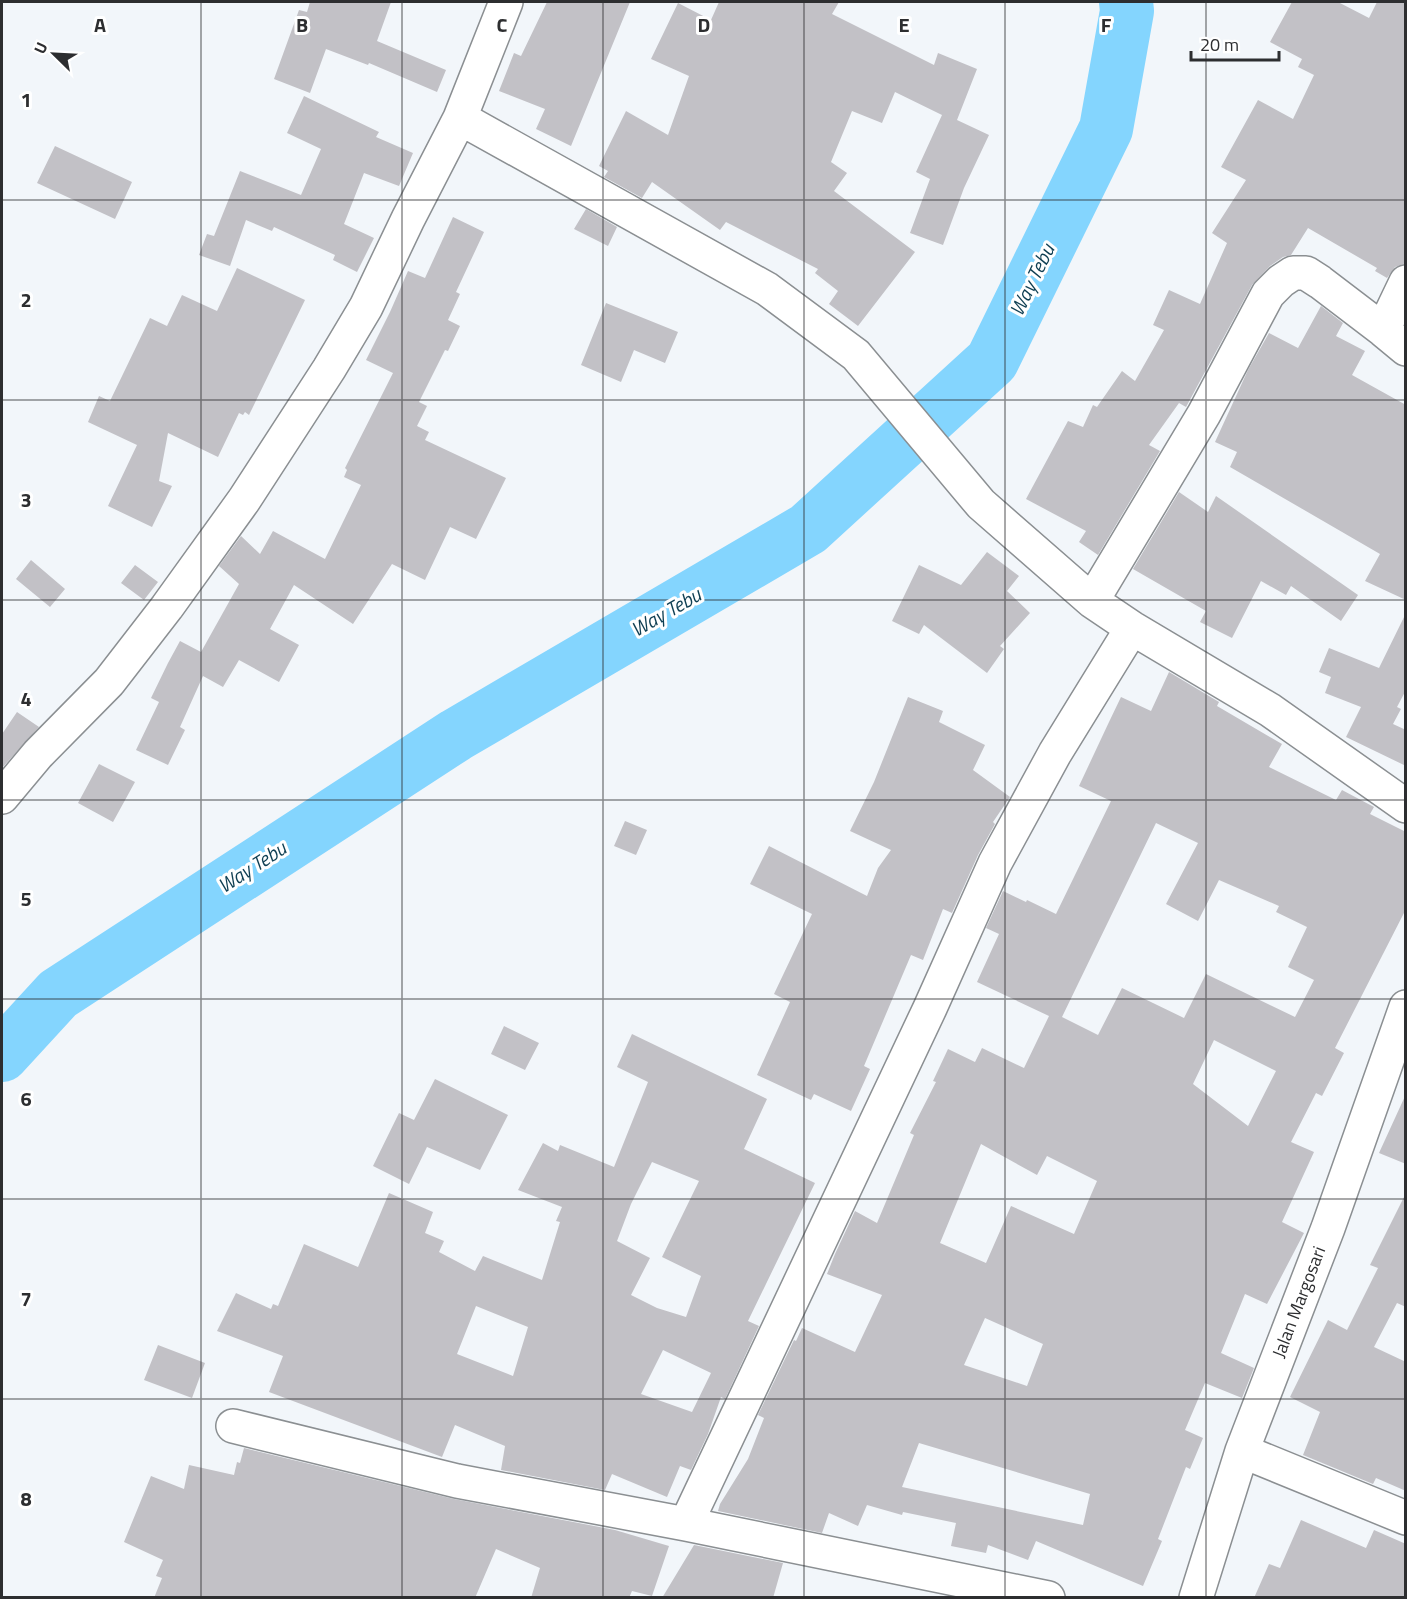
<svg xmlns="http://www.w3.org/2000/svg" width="1407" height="1599" font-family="'Titillium Web',sans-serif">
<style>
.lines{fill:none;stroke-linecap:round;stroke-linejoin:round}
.river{stroke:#84d5fe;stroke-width:54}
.building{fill:#c2c1c6;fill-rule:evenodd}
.minor-casing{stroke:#8b8f92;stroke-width:36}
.minor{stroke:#fff;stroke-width:33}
.grid{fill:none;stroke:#2d2e30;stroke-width:1.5;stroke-opacity:0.55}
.labels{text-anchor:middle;stroke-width:6;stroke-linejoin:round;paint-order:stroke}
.street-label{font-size:18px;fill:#2d2e30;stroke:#fff}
.water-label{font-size:20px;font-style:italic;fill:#0f3f53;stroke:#fff}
.grid-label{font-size:20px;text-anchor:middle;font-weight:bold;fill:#2d2e30;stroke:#fff;stroke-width:6;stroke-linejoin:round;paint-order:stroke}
</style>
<rect width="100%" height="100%" fill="#f2f6fa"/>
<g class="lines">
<path class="river" d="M 2,1055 L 58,994 L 456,735 L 808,529 L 992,361 L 1106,129 L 1127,11 L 1126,2"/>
</g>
<path class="building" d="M 310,2 L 391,2 L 377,41 L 446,70 L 437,92 L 369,63 L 368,65 L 326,49 L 310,93 L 274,79 L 299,10 L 307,12 Z
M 547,2 L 630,2 L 571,146 L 536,129 L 545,109 L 499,91 L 514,53 L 521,56 Z
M 719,2 L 839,2 L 832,14 L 934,65 L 938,53 L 977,69 L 957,120 L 989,135 L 964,188 L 943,245 L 910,233 L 930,179 L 916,172 L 942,115 L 895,92 L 882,123 L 852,111 L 831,162 L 847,173 L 834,191 L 915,252 L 858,326 L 829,304 L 838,291 L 815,273 L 818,269 L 726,222 L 720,230 L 652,182 L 642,198 L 604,177 L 608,171 L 599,166 L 626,111 L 668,135 L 689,76 L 651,59 L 678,3 L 711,20 Z
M 1292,2 L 1338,2 L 1369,18 L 1377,2 L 1406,2 L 1406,263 L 1395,267 L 1387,278 L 1375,271 L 1377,268 L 1308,228 L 1291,255 L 1283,257 L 1270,266 L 1252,285 L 1186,407 L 1179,403 L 1149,445 L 1160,451 L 1098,555 L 1079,542 L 1086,531 L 1026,499 L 1068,421 L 1083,427 L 1093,405 L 1097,407 L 1122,371 L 1135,381 L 1164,330 L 1153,325 L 1169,290 L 1200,304 L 1227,243 L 1212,233 L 1246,180 L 1221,167 L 1258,100 L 1293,119 L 1314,75 L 1298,67 L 1302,59 L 1270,42 Z
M 304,96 L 379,132 L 376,137 L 413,153 L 399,186 L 364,173 L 344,224 L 374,238 L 357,272 L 333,260 L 335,255 L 274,227 L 272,231 L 246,220 L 230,266 L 199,255 L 207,234 L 214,236 L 240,171 L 301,195 L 321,149 L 287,133 Z
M 55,146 L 132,182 L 115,219 L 37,183 Z
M 586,209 L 617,227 L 608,246 L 574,229 Z
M 453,217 L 484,232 L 456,292 L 460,294 L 448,320 L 460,326 L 448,351 L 445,350 L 419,402 L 427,406 L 417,426 L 429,432 L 425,440 L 506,478 L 476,539 L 450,527 L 425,580 L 392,564 L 353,624 L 294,585 L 270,629 L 299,645 L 279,682 L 239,660 L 223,687 L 203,676 L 180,727 L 185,730 L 168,765 L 136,750 L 159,702 L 151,698 L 168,663 L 180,641 L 201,652 L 239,584 L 219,566 L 241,536 L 260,554 L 273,531 L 325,559 L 361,485 L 344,477 L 347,470 L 345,468 L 393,373 L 366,360 L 390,312 L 408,271 L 425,278 Z
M 237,268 L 305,300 L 249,415 L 245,412 L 243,415 L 239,413 L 218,457 L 168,433 L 159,481 L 172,486 L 152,527 L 108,506 L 137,445 L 88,422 L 99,396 L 110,401 L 150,318 L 167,326 L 182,295 L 217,311 Z
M 606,303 L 678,332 L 665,363 L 634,350 L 621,382 L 581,365 Z
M 1321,306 L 1343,323 L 1336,336 L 1365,351 L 1352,375 L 1406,405 L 1406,600 L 1365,581 L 1380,554 L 1230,467 L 1237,452 L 1215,442 L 1248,370 L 1269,333 L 1298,348 Z
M 1179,492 L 1208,512 L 1216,496 L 1358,595 L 1341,621 L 1291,586 L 1286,595 L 1261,581 L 1232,638 L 1200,622 L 1206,611 L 1133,569 Z
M 987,552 L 1019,576 L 1007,591 L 1030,613 L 1000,646 L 1004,649 L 987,673 L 924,625 L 919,634 L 892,621 L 919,565 L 961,585 Z
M 31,560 L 65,589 L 50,607 L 16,579 Z
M 135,565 L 158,582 L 144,600 L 121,583 Z
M 1406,613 L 1406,690 L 1397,707 L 1401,709 L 1393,724 L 1406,730 L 1406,766 L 1346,737 L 1361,707 L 1325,693 L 1331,677 L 1319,672 L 1329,648 L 1379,668 Z
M 1169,672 L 1219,702 L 1217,706 L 1282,744 L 1269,767 L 1336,800 L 1342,790 L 1374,807 L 1370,814 L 1406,832 L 1406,909 L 1335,1048 L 1344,1053 L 1322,1096 L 1316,1093 L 1291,1142 L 1314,1152 L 1282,1222 L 1304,1233 L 1267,1304 L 1245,1294 L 1221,1353 L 1254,1368 L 1242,1398 L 1205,1383 L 1185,1430 L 1203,1438 L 1190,1469 L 1186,1467 L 1158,1539 L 1162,1541 L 1143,1586 L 1036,1541 L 1028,1560 L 988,1545 L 986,1553 L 951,1546 L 956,1523 L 903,1512 L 902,1515 L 867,1505 L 858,1526 L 829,1513 L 822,1533 L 718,1511 L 720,1504 L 748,1459 L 764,1418 L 758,1415 L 794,1340 L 796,1341 L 802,1328 L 855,1352 L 882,1295 L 827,1274 L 835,1254 L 855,1211 L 877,1223 L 914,1135 L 910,1133 L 936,1082 L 933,1081 L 948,1049 L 975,1062 L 982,1048 L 1024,1068 L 1049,1016 L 977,982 L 999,934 L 986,928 L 1003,891 L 1026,902 L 1027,900 L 1056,914 L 1111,801 L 1079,786 L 1109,722 L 1121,697 L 1151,711 ZM 1156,823 L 1198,843 L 1166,904 L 1198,921 L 1219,880 L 1279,906 L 1276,912 L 1307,927 L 1288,967 L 1314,980 L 1295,1017 L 1206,974 L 1184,1018 L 1122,988 L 1098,1035 L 1062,1017 ZM 1214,1040 L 1276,1071 L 1248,1126 L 1193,1084 ZM 981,1144 L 1037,1175 L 1047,1156 L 1097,1181 L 1074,1234 L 1011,1206 L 986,1263 L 940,1243 ZM 985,1318 L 1043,1344 L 1027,1386 L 964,1365 ZM 919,1443 L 1090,1494 L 1083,1525 L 902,1487 Z
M 908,697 L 943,711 L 939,722 L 985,745 L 973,770 L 1010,797 L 993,822 L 995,824 L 978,855 L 952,913 L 943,909 L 923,960 L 911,955 L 864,1066 L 870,1069 L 851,1111 L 814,1094 L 811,1100 L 757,1075 L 790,1002 L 774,994 L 812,914 L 750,884 L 769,846 L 867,896 L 878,868 L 891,850 L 850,831 L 874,782 Z
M 17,712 L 39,727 L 2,768 L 2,734 Z
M 99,764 L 135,782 L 113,822 L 78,803 Z
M 625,821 L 647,830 L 636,855 L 614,846 Z
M 504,1026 L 539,1043 L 525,1070 L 491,1054 Z
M 632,1034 L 767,1099 L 744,1149 L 815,1183 L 748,1321 L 759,1326 L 725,1399 L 721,1397 L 708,1434 L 691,1470 L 680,1466 L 667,1497 L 612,1474 L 605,1490 L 501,1470 L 505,1446 L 455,1425 L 442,1457 L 269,1392 L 283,1356 L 217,1331 L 236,1293 L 271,1309 L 273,1304 L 278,1306 L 304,1244 L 358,1267 L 389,1193 L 433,1212 L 425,1233 L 444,1241 L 439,1252 L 475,1271 L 483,1256 L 542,1280 L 560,1222 L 556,1221 L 562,1207 L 518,1190 L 543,1143 L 558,1151 L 560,1145 L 614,1167 L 648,1082 L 617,1067 ZM 652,1162 L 699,1181 L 662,1257 L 701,1276 L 686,1317 L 657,1308 L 631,1295 L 650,1258 L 617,1241 L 631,1204 ZM 476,1306 L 528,1327 L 513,1376 L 457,1354 ZM 663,1350 L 711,1373 L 692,1412 L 641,1394 Z
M 435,1079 L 508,1115 L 480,1170 L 427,1147 L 409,1184 L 373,1166 L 399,1113 L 414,1120 Z
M 1406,1094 L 1406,1164 L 1379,1153 Z
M 1406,1193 L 1406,1307 L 1397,1303 L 1374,1347 L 1406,1362 L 1406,1491 L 1376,1478 L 1373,1484 L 1303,1455 L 1320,1412 L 1290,1397 L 1328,1320 L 1347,1330 L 1378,1268 L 1370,1265 Z
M 158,1345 L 205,1363 L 192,1398 L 144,1380 Z
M 244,1448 L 454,1499 L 615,1530 L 669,1546 L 652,1596 L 632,1591 L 629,1598 L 531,1598 L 540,1568 L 496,1549 L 475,1598 L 154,1598 L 162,1578 L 156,1576 L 163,1560 L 124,1542 L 151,1476 L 184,1489 L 189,1465 L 234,1475 L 237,1462 L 240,1463 Z
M 1301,1520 L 1366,1548 L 1374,1530 L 1406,1544 L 1406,1598 L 1254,1598 L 1269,1564 L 1280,1568 Z
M 694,1545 L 783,1563 L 773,1598 L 662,1598 Z"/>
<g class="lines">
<defs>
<path id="minor" d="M 460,118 L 767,289 L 856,355 L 981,504 L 1092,601 L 1132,628 L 1270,710 L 1406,806
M 1383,330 L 1406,282
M 1092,601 L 1204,414 L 1268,294 L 1281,281 L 1293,273 L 1306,273 L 1320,282 L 1383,330 L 1406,349
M 2,797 L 38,754 L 109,682 L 167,607 L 244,500 L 329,369 L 366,307 L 408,219 L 460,118 L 506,2
M 233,1426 L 457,1481 L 686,1524 L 1048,1598
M 1242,1451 L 1406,1518
M 686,1524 L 930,1008 L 995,863 L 1055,753 L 1132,628
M 1196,1598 L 1242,1451 L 1328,1228 L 1406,1007"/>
</defs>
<use href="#minor" class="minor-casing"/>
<use href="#minor" class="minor"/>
</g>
<path class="grid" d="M 201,2 L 201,1598M 402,2 L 402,1598M 603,2 L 603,1598M 804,2 L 804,1598M 1005,2 L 1005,1598M 1206,2 L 1206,1598M 2,200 L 1406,200M 2,400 L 1406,400M 2,600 L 1406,600M 2,800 L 1406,800M 2,999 L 1406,999M 2,1199 L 1406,1199M 2,1399 L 1406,1399"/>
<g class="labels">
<g class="street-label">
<text transform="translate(1299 1302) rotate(-69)" y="6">Jalan Margosari</text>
</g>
<g class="water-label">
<text transform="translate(1032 280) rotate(-64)" y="7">Way Tebu</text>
<text transform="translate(666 612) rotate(-30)" y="7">Way Tebu</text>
<text transform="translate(252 867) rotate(-33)" y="7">Way Tebu</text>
</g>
</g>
<g class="grid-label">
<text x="100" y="32">A</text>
<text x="302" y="32">B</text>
<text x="502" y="32">C</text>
<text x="704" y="32">D</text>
<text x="904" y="32">E</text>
<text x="1106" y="32">F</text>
<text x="26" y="107">1</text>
<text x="26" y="307">2</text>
<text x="26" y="507">3</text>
<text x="26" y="706">4</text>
<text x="26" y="906">5</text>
<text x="26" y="1106">6</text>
<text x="26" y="1306">7</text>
<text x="26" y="1506">8</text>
</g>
<rect width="1407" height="1599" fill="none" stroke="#2d2e30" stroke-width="6"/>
<g transform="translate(54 54) rotate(294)" stroke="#ffffff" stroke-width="4.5" paint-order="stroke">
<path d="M0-4.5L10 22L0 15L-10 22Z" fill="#2d2e30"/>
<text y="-9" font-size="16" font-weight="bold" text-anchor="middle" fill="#2d2e30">U</text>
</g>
<path d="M1191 51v9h88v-9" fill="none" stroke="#2d2e30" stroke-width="3"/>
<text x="1200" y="51" font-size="18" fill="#2d2e30" stroke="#ffffff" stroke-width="4.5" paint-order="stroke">20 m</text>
</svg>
